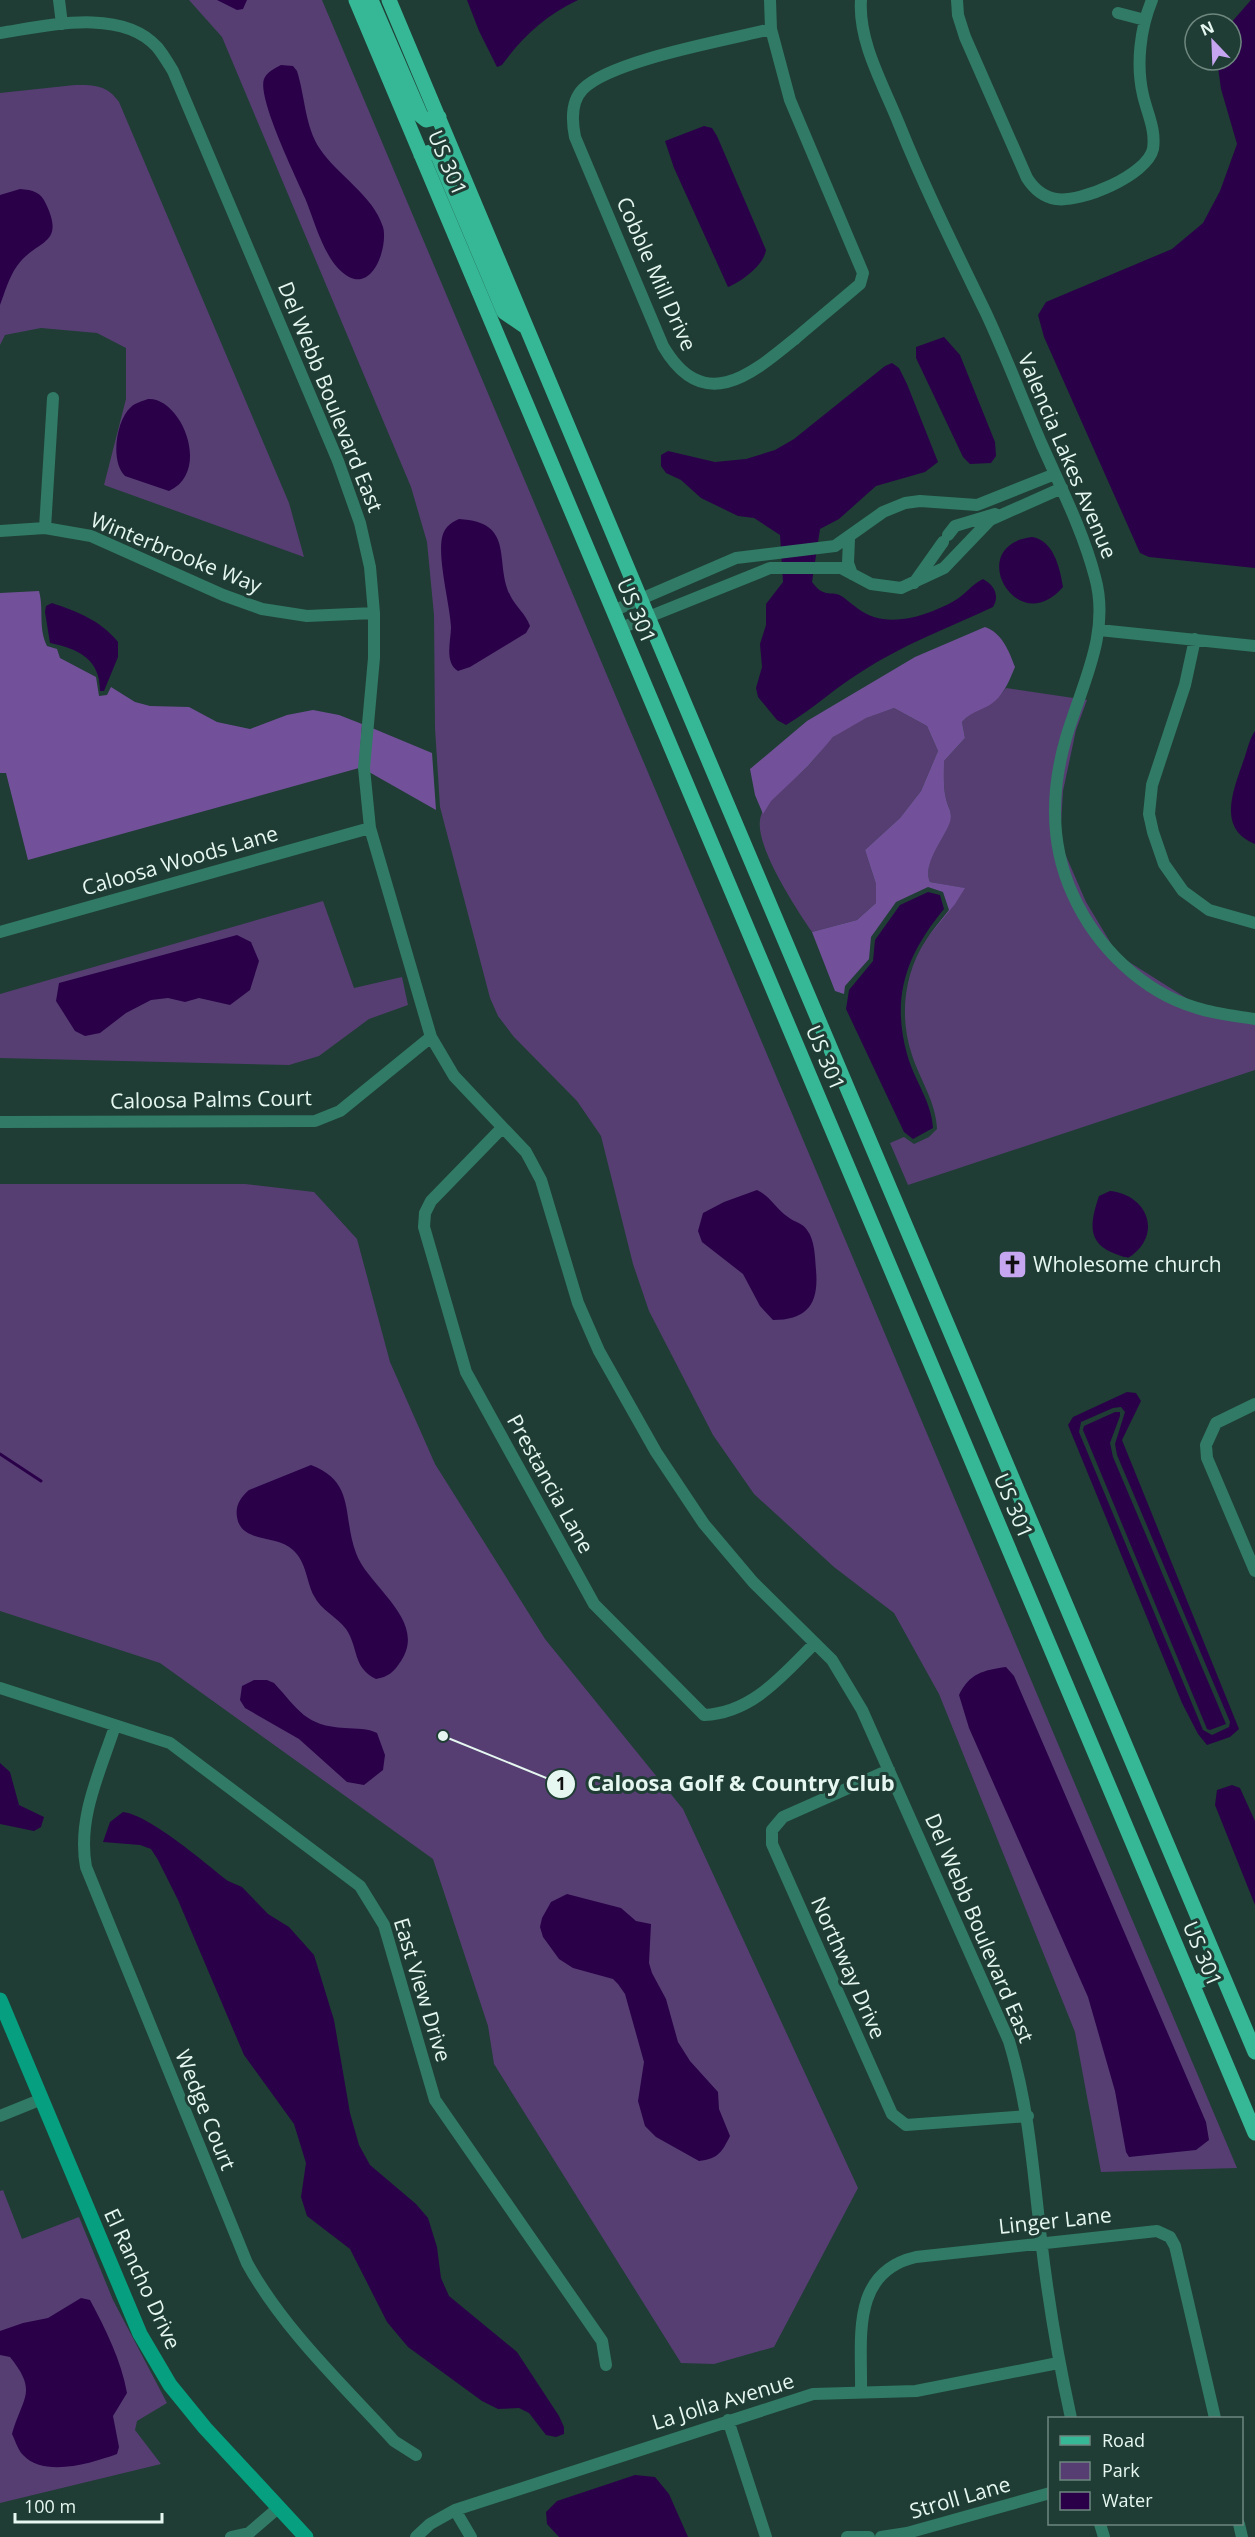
<svg xmlns="http://www.w3.org/2000/svg" width="1255" height="2537" font-family="'Open Sans',sans-serif">
<style>
.green{fill:#563e72}
.forest{fill:#73519a}
.water{fill:#2a0149;fill-rule:evenodd}
.lines{fill:none;stroke-linecap:round;stroke-linejoin:round}
.stream{stroke:#2a0149;stroke-width:3}
.street{stroke:#317a65;stroke-width:12}
.secondary{stroke:#069f7f;stroke-width:15}
.primary{stroke:#36b795;stroke-width:15}
.labels{text-anchor:middle;stroke-width:6;stroke-linejoin:round;paint-order:stroke}
.street-label{font-size:21px;fill:#e5f7f0;stroke:#1f3d34}
.poi-label{font-size:21px;fill:#e5f7f0;stroke:#1f3d34;text-anchor:start}
.leader{fill:none;stroke:#e5f7f0;stroke-width:2}
.callout-dot{fill:#e5f7f0;stroke:#1f3d34;stroke-width:2}
.mark-label{font-size:18px;text-anchor:middle;font-weight:bold;fill:#111}
.callout-label{font-size:22px;text-anchor:middle;font-weight:bold;fill:#e5f7f0;stroke:#1f3d34;stroke-width:6;stroke-linejoin:round;paint-order:stroke}
</style>
<rect width="100%" height="100%" fill="#1f3d34"/>
<path class="green" d="M 189,0 L 322,0 L 1237,2168 L 1101,2172 L 1075,2032 L 939,1694 L 894,1613 L 834,1567 L 754,1494 L 713,1435 L 649,1311 L 633,1264 L 601,1136 L 577,1101 L 514,1037 L 498,1016 L 490,998 L 440,807 L 435,728 L 434,615 L 427,542 L 411,487 L 222,37 Z
M 75,85 C 95,85 107,85 119,102 L 289,503 L 304,557 L 104,485 L 126,399 L 126,348 L 97,333 L 41,328 L 5,335 L 0,345 L 0,93 Z
M 1006,688 L 1087,700 L 1076,730 L 1063,791 L 1060,842 L 1086,902 L 1118,955 L 1191,1001 L 1255,1018 L 1255,1070 L 908,1185 L 890,1143 L 904,1137 L 914,1144 L 929,1137 L 937,1129 C 936,1102 920,1080 912,1055 C 899,1017 904,973 926,940 C 938,921 954,908 964,888 L 930,882 C 922,863 944,839 950,821 C 953,812 948,808 946,799 C 943,787 944,773 944,761 L 965,738 L 962,722 C 976,706 993,706 1006,688 Z
M 894,708 L 927,726 L 938,751 L 921,791 L 900,818 L 865,850 L 876,884 L 876,903 L 857,920 L 812,932 C 796,908 756,848 760,820 C 763,798 794,781 808,766 C 817,757 823,746 832,738 C 848,723 873,715 894,708 Z
M 323,901 L 354,988 L 402,977 L 408,1005 L 369,1019 L 319,1056 L 289,1065 L 0,1058 L 0,994 Z
M 0,1184 L 245,1184 L 314,1192 L 357,1239 L 390,1362 L 435,1464 L 545,1639 L 683,1809 L 858,2188 L 774,2347 L 714,2364 L 681,2363 L 494,2064 L 488,2026 L 433,1859 L 160,1663 L 0,1611 Z
M 3,2190 L 22,2239 L 79,2217 L 113,2300 L 167,2403 L 137,2421 L 135,2430 L 161,2464 L 0,2503 L 0,2191 Z"/>
<path class="forest" d="M 39,591 C 44,609 38,628 47,646 L 57,649 L 60,658 L 96,677 L 99,696 L 107,695 L 111,687 L 135,702 L 150,706 L 189,707 L 217,722 L 250,729 L 287,715 L 313,710 L 339,715 L 362,724 L 359,768 L 28,860 L 6,773 L 0,773 L 0,593 Z
M 985,627 C 1002,633 1009,651 1015,667 C 1010,679 1005,692 995,701 C 985,710 972,710 962,722 L 965,738 L 944,761 C 944,773 943,787 946,799 C 948,808 953,812 950,822 C 944,839 922,864 930,882 L 965,888 L 955,904 L 927,938 L 949,910 L 943,892 L 928,887 L 896,902 L 871,937 L 869,959 L 845,986 L 844,994 L 835,991 L 812,932 L 857,920 L 876,903 L 876,884 L 865,850 L 900,818 L 921,791 L 938,751 L 927,726 L 894,708 L 866,718 L 833,737 L 808,766 L 771,801 L 763,814 L 755,795 L 750,769 L 807,721 L 915,657 Z
M 372,728 L 432,753 L 436,810 L 369,772 Z"/>
<path class="water" d="M 217,0 L 247,0 L 243,9 L 237,10 Z
M 467,0 L 578,0 C 545,16 523,36 502,65 L 497,67 L 479,31 Z
M 1251,0 L 1255,0 L 1255,568 L 1149,557 L 1140,553 L 1044,337 L 1038,315 L 1046,302 L 1172,249 L 1203,223 L 1220,191 L 1237,144 L 1221,89 L 1217,60 L 1231,60 L 1230,24 Z
M 281,65 L 293,66 L 297,71 C 305,96 305,127 320,149 C 338,176 373,195 383,227 C 388,244 375,290 349,277 C 325,264 315,222 305,198 C 296,177 257,98 264,79 C 267,72 275,68 281,65 Z
M 704,126 L 712,128 L 717,136 L 766,250 C 764,265 741,282 728,287 L 674,168 L 665,141 Z
M 20,189 C 33,190 41,192 46,204 C 66,246 36,239 17,266 C 9,277 5,292 0,305 L 0,195 Z
M 944,337 L 960,355 L 995,442 L 996,456 L 991,463 L 970,464 L 963,457 L 916,358 L 916,347 Z
M 892,363 L 899,368 L 907,384 L 938,462 L 925,472 L 876,486 L 839,519 L 820,529 L 812,582 C 825,600 832,589 843,597 C 852,604 863,614 874,617 C 899,625 931,614 954,601 C 965,595 972,584 983,579 C 994,585 1000,595 993,607 C 948,628 902,645 861,672 C 835,688 813,709 786,725 L 777,720 L 758,697 L 756,688 L 762,667 L 760,644 L 766,625 L 766,604 L 783,582 L 780,535 L 754,518 L 738,516 L 701,498 L 681,480 L 666,473 L 661,466 L 661,455 L 668,451 L 715,462 L 746,459 L 775,450 L 794,439 L 885,366 Z
M 148,399 C 181,397 212,471 169,491 L 125,476 C 110,462 116,420 131,407 C 135,403 143,401 148,399 Z
M 459,519 C 516,522 494,562 510,595 C 515,606 526,614 530,626 L 526,633 L 470,667 L 458,671 C 444,662 451,641 451,627 C 450,604 436,554 443,534 C 446,526 452,522 459,519 Z
M 1032,537 C 1053,540 1060,567 1063,587 C 1017,641 963,545 1032,537 Z
M 52,603 C 78,612 100,620 118,642 L 118,657 L 104,691 L 100,691 C 100,660 80,649 50,643 L 45,612 L 46,606 Z
M 1255,731 L 1255,844 C 1217,829 1233,791 1243,762 C 1247,752 1249,739 1255,731 Z
M 928,892 L 940,895 L 944,909 C 907,954 891,996 907,1054 C 914,1080 932,1102 933,1128 L 913,1139 L 904,1132 L 846,1009 L 849,990 L 873,961 L 875,940 L 900,905 Z
M 237,935 L 251,942 L 259,961 L 250,990 L 230,1005 L 199,998 L 185,1002 L 168,998 L 151,1000 L 126,1013 L 100,1033 L 85,1036 L 75,1031 L 56,1001 L 59,983 Z
M 757,1190 C 770,1196 776,1209 788,1217 C 794,1222 803,1223 807,1230 C 815,1240 815,1258 816,1270 C 819,1303 808,1320 773,1320 L 760,1306 L 743,1274 L 702,1242 L 698,1231 L 703,1213 L 724,1202 Z
M 1110,1191 C 1149,1195 1163,1236 1128,1258 C 1089,1248 1087,1231 1099,1196 Z
M 1127,1392 L 1136,1393 L 1141,1401 L 1122,1440 L 1239,1729 L 1230,1737 L 1207,1745 L 1198,1734 L 1182,1703 L 1068,1425 L 1073,1417 ZM 1121,1407 L 1125,1412 L 1115,1444 L 1117,1455 L 1230,1722 L 1229,1727 L 1212,1735 L 1203,1730 L 1079,1432 L 1081,1422 L 1113,1408 Z
M 1115,1412 L 1120,1412 L 1120,1416 L 1110,1443 L 1113,1457 L 1226,1724 L 1210,1730 L 1207,1729 L 1083,1430 L 1084,1426 Z
M 311,1465 C 356,1482 342,1516 356,1553 C 368,1587 428,1620 401,1661 C 394,1672 388,1677 376,1679 C 352,1667 359,1648 346,1629 C 337,1617 321,1610 314,1596 C 306,1581 307,1563 293,1550 C 278,1534 241,1544 237,1517 C 235,1505 241,1497 249,1490 Z
M 1006,1667 L 1014,1676 L 1206,2122 L 1209,2140 L 1196,2150 L 1129,2157 L 1126,2152 L 1115,2091 L 1088,1997 L 969,1728 L 959,1695 C 969,1674 983,1670 1006,1667 Z
M 267,1680 L 274,1683 C 299,1710 305,1726 345,1728 C 356,1729 368,1728 377,1733 L 385,1755 L 383,1770 L 364,1785 L 347,1782 L 299,1739 L 245,1708 L 240,1700 L 242,1686 L 254,1680 Z
M 0,1763 L 10,1772 L 19,1805 L 44,1817 L 41,1827 L 34,1831 L 0,1824 Z
M 1232,1785 L 1240,1788 L 1255,1821 L 1255,1905 L 1215,1805 L 1217,1790 Z
M 123,1812 C 150,1815 206,1864 228,1881 L 242,1887 L 268,1914 L 289,1927 L 314,1955 L 334,2020 L 350,2113 L 359,2145 L 370,2165 L 416,2204 L 428,2218 L 437,2247 L 441,2278 L 449,2296 L 517,2352 L 559,2416 L 564,2427 L 564,2434 L 556,2437 L 546,2435 L 529,2413 L 519,2408 L 498,2409 L 482,2401 L 408,2347 L 387,2322 L 350,2249 L 307,2216 L 301,2197 L 306,2163 L 294,2124 L 244,2055 L 178,1900 L 158,1860 L 151,1849 L 140,1845 L 103,1842 L 110,1822 Z
M 567,1894 L 621,1908 L 636,1921 L 651,1924 L 649,1963 L 652,1973 L 666,1999 L 678,2042 L 690,2061 L 718,2092 L 719,2109 L 730,2136 C 722,2152 718,2159 699,2161 L 656,2137 L 645,2126 L 638,2101 L 644,2062 L 625,1994 L 618,1984 L 613,1979 L 573,1968 L 559,1959 L 543,1937 L 540,1927 L 542,1918 L 551,1902 Z
M 81,2298 L 90,2300 C 106,2330 121,2360 127,2393 L 113,2416 L 119,2447 L 117,2454 C 92,2463 44,2478 23,2455 C 18,2450 15,2440 12,2434 C 23,2396 38,2392 10,2357 L 0,2355 L 0,2331 L 23,2323 L 48,2318 Z
M 635,2475 L 655,2477 L 669,2494 L 688,2537 L 559,2537 L 547,2524 L 546,2512 L 557,2501 Z"/>
<g class="lines">
<path class="stream" d="M 0,1454 L 41,1481"/>
<path class="street" d="M 59,0 L 62,24
M 770,0 L 771,29 L 790,100 L 863,273 L 860,284 C 839,302 817,320 796,338 C 752,374 704,416 663,346 L 575,137 C 572,122 570,102 583,89 C 611,60 728,40 771,29
M 861,0 C 858,42 884,86 899,124 C 925,189 956,251 986,313 C 1006,356 1023,401 1042,445 C 1061,488 1083,531 1095,577 C 1111,634 1081,686 1066,738 C 1051,790 1050,845 1073,895 C 1096,946 1142,992 1197,1008 C 1215,1014 1236,1016 1255,1019
M 957,0 L 958,15 L 965,37 L 1027,178 C 1034,189 1043,197 1056,199 C 1081,203 1147,175 1153,149 C 1156,129 1147,113 1143,95 C 1136,65 1140,29 1152,0
M 1118,13 L 1145,20
M 0,33 C 46,26 121,7 157,47 C 163,54 168,63 173,71 L 338,461 L 360,523 L 370,567 L 374,613 L 374,658 L 364,768 L 370,828 L 431,1037 L 454,1076 L 526,1152 L 541,1180 L 578,1303 L 599,1351 L 656,1452 L 704,1524 L 753,1582 L 832,1660 L 862,1710 L 1009,2041 C 1029,2107 1033,2170 1041,2239 C 1048,2299 1058,2359 1071,2418
M 45,528 L 53,398
M 0,531 L 45,528 L 91,536 L 223,595 L 262,609 L 307,616 L 374,613
M 948,535 L 955,526 L 995,514
M 849,539 L 848,563 L 852,574
M 914,583 L 943,542
M 613,611 L 736,558 L 835,546 L 883,512 L 905,503 L 920,501 L 977,505 L 1055,474
M 621,628 L 770,568 L 841,568 L 871,584 L 901,588 L 944,568 L 990,520 L 1062,488
M 1099,630 L 1255,646
M 1195,639 L 1185,685 L 1152,785 L 1149,814 L 1153,832 L 1164,864 L 1183,891 L 1209,910 L 1255,923
M 0,932 L 370,828
M 0,1122 L 315,1121 L 340,1111 L 431,1037
M 502,1128 L 431,1201 L 425,1213 L 424,1227 L 466,1372 L 594,1604 L 704,1715 C 752,1713 782,1676 815,1643
M 1255,1404 L 1216,1423 L 1206,1445 L 1207,1458 L 1255,1571
M 0,1688 L 170,1743 L 360,1886 L 384,1925 L 435,2100 L 602,2341 L 606,2365
M 115,1726 C 100,1772 77,1818 86,1867 L 247,2263 C 284,2330 343,2385 394,2441 L 416,2455
M 889,1770 L 783,1817 L 772,1830 L 772,1844 L 892,2114 L 906,2125 L 1028,2116
M 0,2116 L 42,2099
M 861,2391 C 862,2339 850,2272 916,2257 L 1157,2231 L 1170,2237 L 1175,2246 L 1215,2418
M 728,2420 L 766,2537
M 455,2510 L 471,2537
M 1100,2524 L 1104,2537
M 1239,2524 L 1242,2537
M 231,2537 L 249,2533 L 278,2508
M 416,2537 L 430,2524 L 455,2510 L 813,2394 L 916,2391 L 1058,2363
M 847,2537 L 869,2537
M 881,2537 L 907,2533 L 1050,2493"/>
<path class="secondary" d="M 0,2000 L 140,2334 L 170,2385 L 205,2428 L 306,2537"/>
<path class="primary" d="M 356,0 L 1255,2133
M 371,0 L 421,116 L 426,120 L 439,117
M 389,0 L 648,617 L 1255,2052
M 421,155 L 430,152 L 437,153 L 504,312 L 526,327
M 1192,1984 L 1221,1972"/>
</g>
<defs>
<symbol id="church-square" viewBox="-11 -11 22 22"><rect x="-9" y="-9" width="18" height="18" rx="4" fill="#c6a6f0" stroke="#1f3d34"/><path d="M-1.2-6h2.4v3.5h3.3v2.4h-3.3V6h-2.4V-.1h-3.3v-2.4h3.3Z" fill="#111"/></symbol>
</defs>
<g fill-rule="evenodd">
<use href="#church-square" x="996" y="1248" width="33" height="33"/>
</g>
<g class="labels">
<g class="street-label">
<text transform="translate(447 163) rotate(67)" y="7">US 301</text>
<text transform="translate(656 274) rotate(66)" y="7">Cobble Mill Drive</text>
<text transform="translate(330 397) rotate(68)" y="7">Del Webb Boulevard East</text>
<text transform="translate(1067 456) rotate(67)" y="7">Valencia Lakes Avenue</text>
<text transform="translate(176 553) rotate(22)" y="7">Winterbrooke Way</text>
<text transform="translate(636 611) rotate(67)" y="7">US 301</text>
<text transform="translate(180 861) rotate(-16)" y="7">Caloosa Woods Lane</text>
<text transform="translate(825 1058) rotate(67)" y="7">US 301</text>
<text transform="translate(211 1100) rotate(-1)" y="7">Caloosa Palms Court</text>
<text transform="translate(550 1484) rotate(61)" y="7">Prestancia Lane</text>
<text transform="translate(1013 1506) rotate(67)" y="7">US 301</text>
<text transform="translate(979 1928) rotate(67)" y="7">Del Webb Boulevard East</text>
<text transform="translate(1202 1954) rotate(67)" y="7">US 301</text>
<text transform="translate(848 1968) rotate(66)" y="7">Northway Drive</text>
<text transform="translate(422 1990) rotate(73)" y="7">East View Drive</text>
<text transform="translate(205 2110) rotate(68)" y="7">Wedge Court</text>
<text transform="translate(1055 2221) rotate(-6)" y="7">Linger Lane</text>
<text transform="translate(142 2279) rotate(65)" y="7">El Rancho Drive</text>
<text transform="translate(723 2402) rotate(-17)" y="7">La Jolla Avenue</text>
<text transform="translate(960 2498) rotate(-16)" y="7">Stroll Lane</text>
</g>
<g class="poi-label">
<text x="1033" y="1272">Wholesome church</text>
</g>
</g>
<path class="leader" d="M443 1736L561 1784"/>
<g class="callout-dot">
<circle cx="443" cy="1736" r="6"/>
<circle cx="561" cy="1784" r="15"/>
</g>
<g class="mark-label">
<text x="561" y="1790">1</text>
</g>
<g class="callout-label">
<text x="741" y="1791">Caloosa Golf &amp; Country Club</text>
</g>
<rect x="1048" y="2417" width="195" height="108" fill="#1f3d34" stroke="#6e877f" stroke-width="1.5"/>
<rect x="1060" y="2436" width="30" height="9" fill="#36b795" stroke="#6e877f" stroke-width="1.5"/>
<text x="1102" y="2447" font-size="18" fill="#e5f7f0">Road</text>
<rect x="1060" y="2462" width="30" height="18" fill="#563e72" stroke="#6e877f" stroke-width="1.5"/>
<text x="1102" y="2477" font-size="18" fill="#e5f7f0">Park</text>
<rect x="1060" y="2492" width="30" height="18" fill="#2a0149" stroke="#6e877f" stroke-width="1.5"/>
<text x="1102" y="2507" font-size="18" fill="#e5f7f0">Water</text>
<g transform="translate(1213 42) rotate(337)"><circle r="28" fill="#1f3d34" stroke="#6e877f" stroke-width="1.5"/>
<path d="M0-4.5L10 22L0 15L-10 22Z" fill="#c6a6f0"/>
<text y="-9" font-size="16" font-weight="bold" text-anchor="middle" fill="#e5f7f0">N</text>
</g>
<path d="M15 2513v9h147v-9" fill="none" stroke="#e5f7f0" stroke-width="3"/>
<text x="24" y="2513" font-size="18" fill="#e5f7f0" stroke="#1f3d34" stroke-width="4.5" paint-order="stroke">100 m</text>
</svg>
